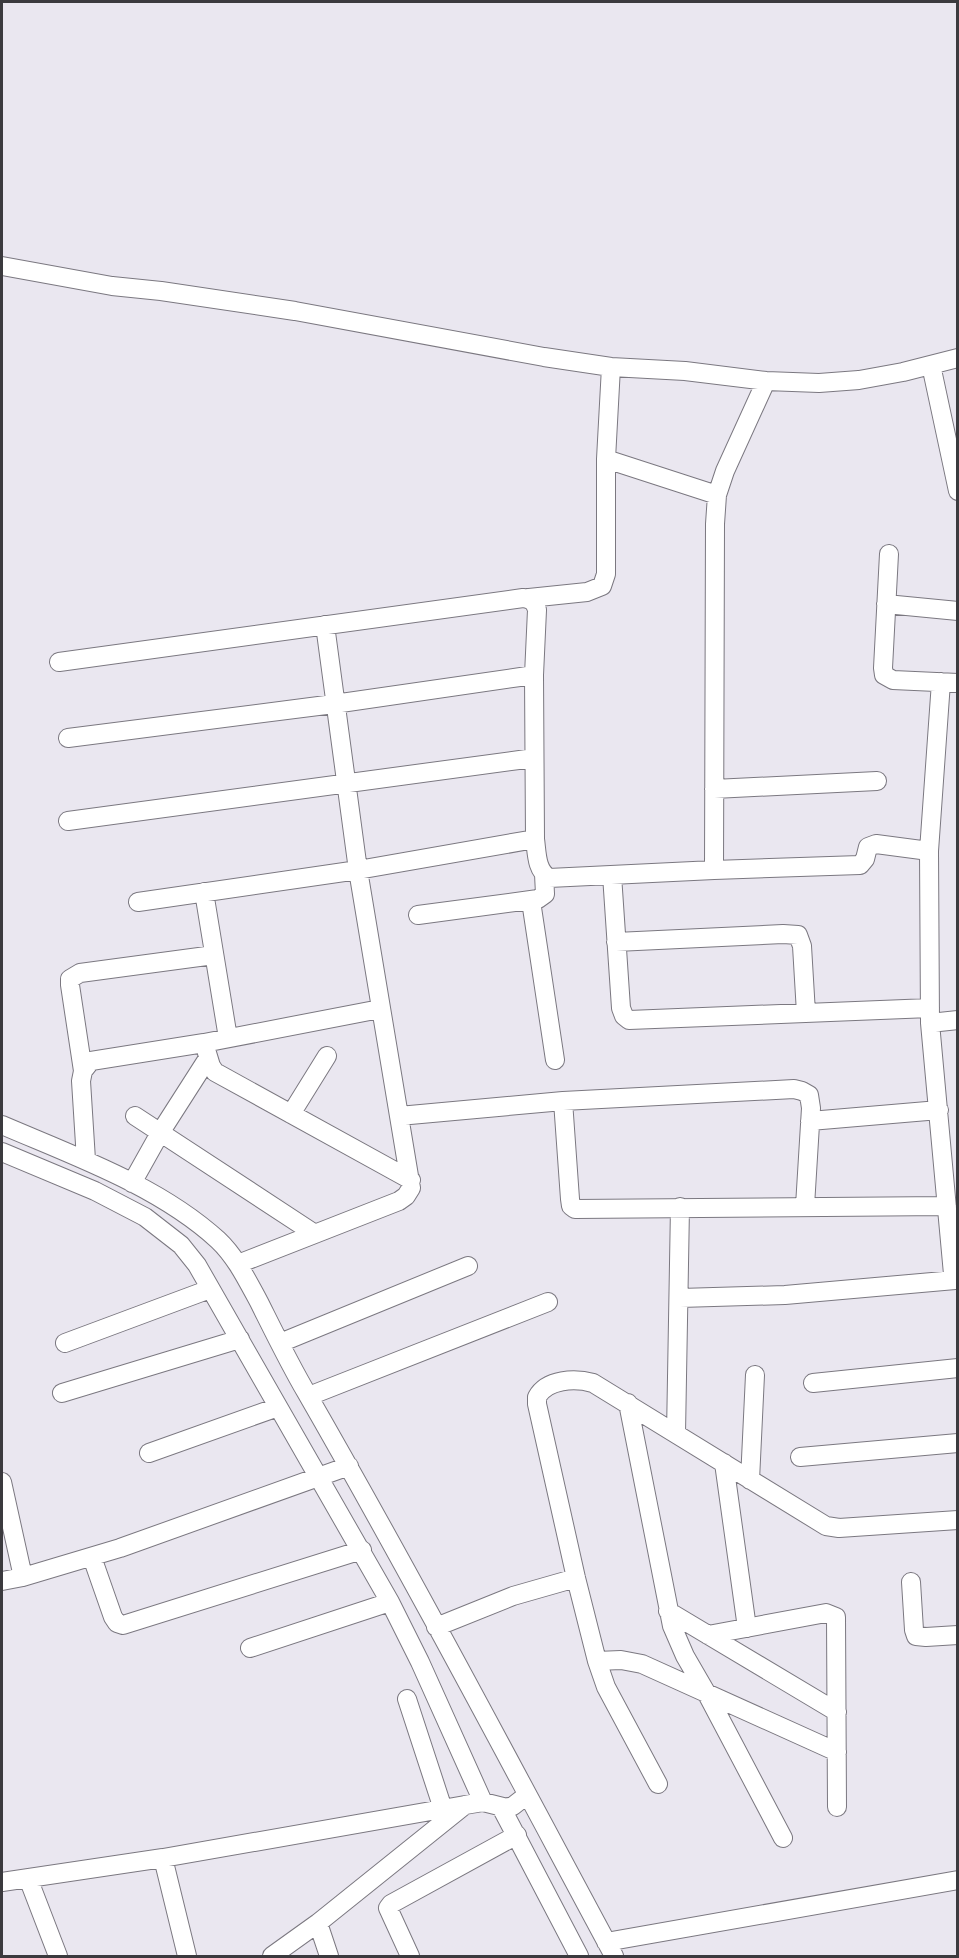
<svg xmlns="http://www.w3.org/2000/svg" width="959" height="1958" font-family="'Source Serif 4',serif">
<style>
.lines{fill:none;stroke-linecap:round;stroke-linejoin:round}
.minor-casing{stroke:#7b7880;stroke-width:20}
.minor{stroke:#fff;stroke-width:18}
</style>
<rect width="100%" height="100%" fill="#eae7f0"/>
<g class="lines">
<defs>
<path id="minor" d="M 2,266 L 112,286 L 161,291 L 295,311 L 544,357 L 611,367 L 685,371 L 766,381 L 819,383 L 859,380 L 903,372 L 958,358
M 931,365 L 958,491
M 611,367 L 606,459 L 717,495
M 889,554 L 883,668 L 884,675 L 893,680 L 958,683
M 529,598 L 587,592 L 602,586 L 606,574 L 606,459
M 886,604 L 958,611
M 59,662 L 523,598 C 531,599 535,602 537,610 L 534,675 L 535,839
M 941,682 L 929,851 L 930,1023 L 953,1274 L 955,1280 L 958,1280
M 68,738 L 334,704 L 534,675
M 714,789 L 877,781
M 68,821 L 534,758
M 714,870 L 860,865 L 865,859 L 868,847 L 876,844 L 929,851
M 612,875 L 621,1008 L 624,1016 L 629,1020 L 930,1008
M 204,892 L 228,1038
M 531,901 L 555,1060
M 138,902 L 358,870 L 325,625
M 418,915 L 538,899 L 545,894 L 544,874
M 616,942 L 783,934 L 798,935 L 802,946 L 806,1013
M 930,1023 L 958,1020
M 204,1043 L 211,1066 L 215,1072 L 411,1180
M 83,1071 L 70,985 L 70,979 L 80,973 L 214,955
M 563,1101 L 570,1199 L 571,1206 L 575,1209 L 947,1206
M 291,1114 L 327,1056
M 135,1116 L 315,1234
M 399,1116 L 563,1101 L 794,1089 L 802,1091 L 809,1095 L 811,1108 L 805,1206
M 810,1121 L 939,1110
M 2,1125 C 74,1156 159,1186 218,1240 C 236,1257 247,1280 259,1302 C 274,1332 289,1363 306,1392 C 413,1578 513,1768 614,1956
M 2,1152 L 95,1191 L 145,1217 L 181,1245 L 197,1265 L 390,1602 L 420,1662 L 483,1802
M 86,1160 L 81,1081 L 83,1071 L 91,1061 L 204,1043 L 380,1009
M 132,1183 L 160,1133 L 208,1058
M 238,1264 L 399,1201 L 406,1196 L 411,1188 L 358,870 L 535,839 C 537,853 536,870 549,878 L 714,870 L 715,524 L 717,495 L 725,471 L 766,381
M 680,1298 L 785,1295 L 955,1280
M 65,1343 L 210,1289
M 280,1343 L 468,1266
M 813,1383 L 958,1368
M 62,1393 L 240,1339
M 309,1396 L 548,1302
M 628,1403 L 672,1626 L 685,1656 L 707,1694 L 783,1838
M 676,1434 L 680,1207
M 149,1453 L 278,1407
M 800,1457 L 958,1443
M 724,1463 L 747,1628
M 750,1480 L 755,1375
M 2,1482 L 23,1577
M 92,1557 L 113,1617 L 117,1623 L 123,1625 L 362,1550
M 2,1581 L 23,1577 L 120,1548 L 349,1466
M 911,1582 L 914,1630 L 916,1636 L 926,1637 L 958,1635
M 668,1611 L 837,1712
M 436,1627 L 513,1596 L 576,1578
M 708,1635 L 826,1613 L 836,1617 L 837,1807
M 250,1648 L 390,1602
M 597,1661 L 621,1660 L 642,1664 L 837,1752
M 407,1699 L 443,1809
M 658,1784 L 606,1687 L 597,1661 L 576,1578 L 537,1404 L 537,1397 C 547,1379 575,1378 593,1383 L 826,1526 L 839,1528 L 958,1520
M 501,1807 L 579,1956
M 163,1858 L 187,1956
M 28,1878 L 58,1956
M 2,1882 L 163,1858 L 465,1805
M 318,1923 L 329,1956
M 606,1942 L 958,1880
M 272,1956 L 318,1923 L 465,1805 L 483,1802 L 507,1808 L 513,1806 L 527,1795
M 410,1956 L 388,1908 L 391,1904 L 517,1835"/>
</defs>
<use href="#minor" class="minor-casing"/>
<use href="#minor" class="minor"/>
</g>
<rect width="959" height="1958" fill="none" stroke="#3b3a3e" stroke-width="6"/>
</svg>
